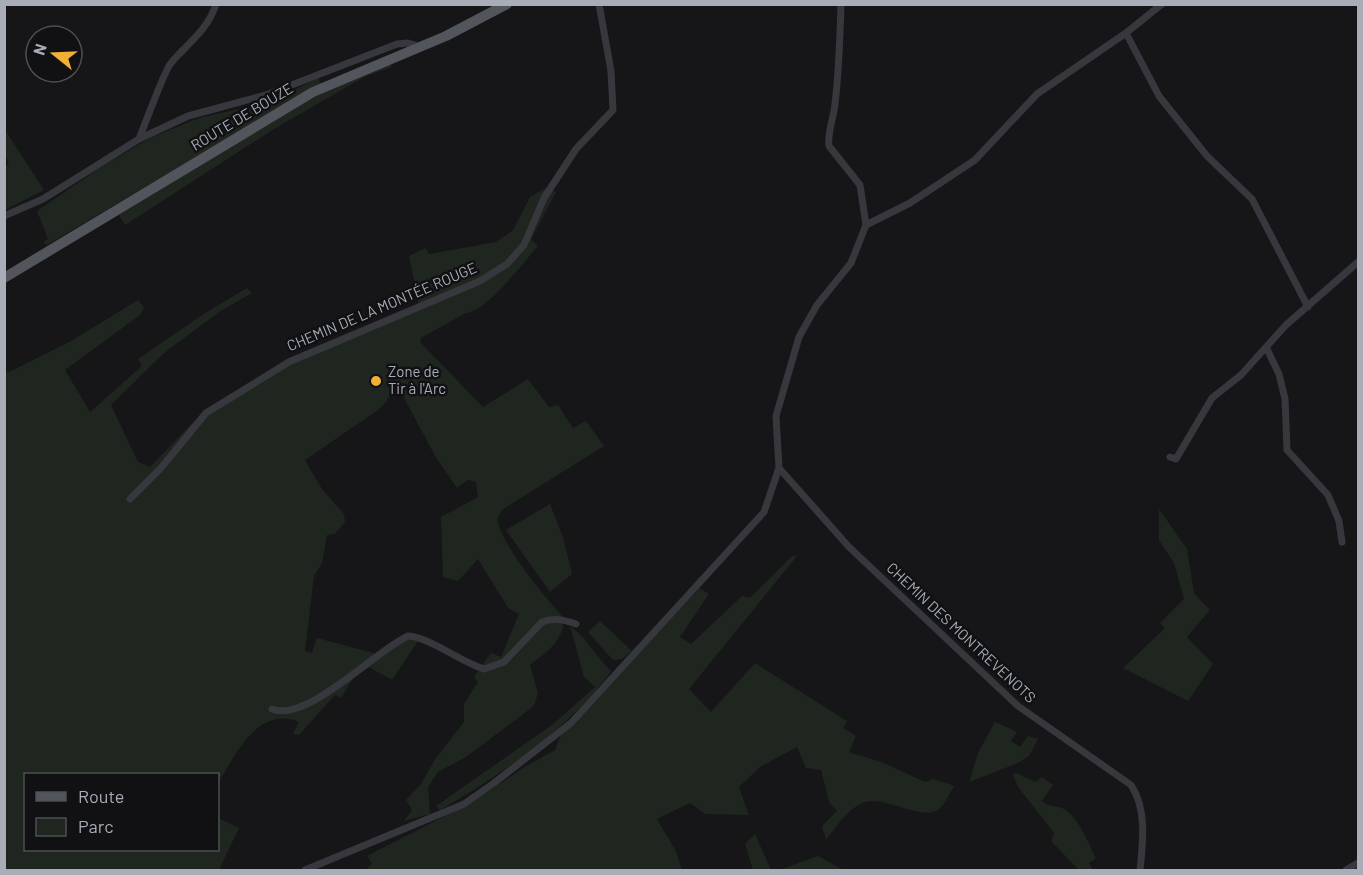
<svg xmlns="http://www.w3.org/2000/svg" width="1363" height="875" font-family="Barlow,sans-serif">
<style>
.green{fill:#1e261f}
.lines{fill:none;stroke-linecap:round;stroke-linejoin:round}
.minor{stroke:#37383d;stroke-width:7}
.primary{stroke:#53555c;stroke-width:10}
.poi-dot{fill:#f2b134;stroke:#111113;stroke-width:2}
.labels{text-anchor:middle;stroke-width:5;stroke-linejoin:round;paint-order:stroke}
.street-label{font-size:15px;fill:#a8adb8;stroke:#111113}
.poi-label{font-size:15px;fill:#a8adb8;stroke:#111113;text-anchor:start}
</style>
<rect width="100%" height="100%" fill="#161618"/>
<path class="green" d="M 390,62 L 392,67 L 366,76 L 274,129 L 125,225 L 119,215 L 311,98 Z
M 318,78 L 321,83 L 47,245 L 43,242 L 48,239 L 37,211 L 98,169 L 150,138 L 199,118 L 252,106 L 286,94 Z
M 5,130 L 44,190 L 5,210 L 5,168 L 9,163 L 5,155 Z
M 546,188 L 556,192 L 531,239 L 538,246 C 523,263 488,310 466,313 L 421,338 L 420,342 L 483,407 L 528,379 L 549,407 L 558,405 L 573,428 L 586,421 L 604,446 L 503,509 L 497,519 C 503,547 543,595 563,617 C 566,639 546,653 530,665 L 538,693 L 534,706 L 466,757 L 438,772 L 428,787 L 430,814 L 404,821 L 412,810 L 406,800 L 421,784 L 435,759 L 464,722 L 464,704 L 478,682 L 474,677 L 491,653 L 501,657 L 519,614 L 508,608 L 478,559 L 458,581 L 443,577 L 441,517 L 478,497 L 476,482 L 468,480 L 457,488 L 435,456 L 401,392 L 393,392 L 381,408 L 305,460 L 322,489 L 344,514 L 345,522 L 335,534 L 327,535 L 322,563 L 314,576 L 305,651 L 312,653 L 317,638 L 381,655 L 406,638 L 418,641 L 392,680 L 369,667 L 356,674 L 341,698 L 335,695 L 299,735 L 293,734 L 299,722 C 258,705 236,754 218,783 L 218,774 L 26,774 L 26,850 L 218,850 L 218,818 L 239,828 L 219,870 L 5,870 L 4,369 L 7,373 L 71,341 L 138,300 L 144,307 L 140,315 L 65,370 L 90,412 L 142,366 L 138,359 L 205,313 L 247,288 L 252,293 L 219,312 L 164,353 L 111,405 L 138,462 L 150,467 L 203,412 L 288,358 L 419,304 L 409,256 L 425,248 L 429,254 L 496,242 L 513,230 L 530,197 Z
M 550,504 L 563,537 L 572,574 L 550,592 L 506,530 Z
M 1159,509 L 1187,549 L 1194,593 L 1210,610 L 1187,637 L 1213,664 L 1188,701 L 1123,668 L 1165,628 L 1160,623 L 1184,599 L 1174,563 L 1159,540 Z
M 792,556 L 797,556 L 689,689 L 711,712 L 755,663 L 847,721 L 843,728 L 856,736 L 849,752 L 884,763 L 925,782 L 933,779 L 954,786 C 950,793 945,804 939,809 C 922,822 885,796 866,802 C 848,807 837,827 826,840 L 822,826 L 837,811 L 829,802 L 821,770 L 806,768 L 797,747 L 760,767 L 739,787 L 749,815 L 705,814 L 690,803 L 657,819 L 676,851 L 682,870 L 366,870 L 372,864 L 367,856 L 474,801 L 523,768 L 555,750 L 561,735 L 700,588 L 709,594 L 680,637 L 691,644 L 742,596 L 750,598 Z
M 600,621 L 632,651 L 622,659 L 613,660 L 588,632 Z
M 570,626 C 587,638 595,656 611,671 C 571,727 500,776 440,810 L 436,806 L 552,725 L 595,687 L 584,677 Z
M 995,722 L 1017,732 L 1011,741 L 1020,747 L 1028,736 L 1038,739 L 1029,756 L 1018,763 L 969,782 L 979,751 Z
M 1016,773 L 1035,782 L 1042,777 L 1053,785 L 1042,801 C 1049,808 1057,805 1064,809 C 1079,818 1088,843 1096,858 L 1089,863 L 1093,870 L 1079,870 L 1051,841 L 1054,833 L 1018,787 L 1013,775 Z
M 755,834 L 771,870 L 753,870 L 745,844 Z
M 818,856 L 843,870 L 779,870 Z"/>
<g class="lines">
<path class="minor" d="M 1126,33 L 1159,96 L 1207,156 L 1252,199 L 1308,307
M 139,139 C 144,127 165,69 171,63 C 187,44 208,30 216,4
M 4,216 L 43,199 L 139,139 L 188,116 L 266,95 L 397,44 L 408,43 L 421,47
M 866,225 L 910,203 L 975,160 L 1037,94 L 1126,33 L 1162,4
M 1267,349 L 1279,374 L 1285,399 L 1287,450 L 1328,495 L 1339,521 L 1342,542
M 1170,457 L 1176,459 L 1212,398 L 1241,375 L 1286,325 L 1358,262
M 779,468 L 849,547 L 1018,706 L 1131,785 C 1147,809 1143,842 1140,870
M 130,499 L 161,468 L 206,413 L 289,362 L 480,281 L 507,264 L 524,245 L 544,198 L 576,149 L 613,110 L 611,71 L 599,4
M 272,709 C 307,723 375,651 408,636 C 429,637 459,661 484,669 L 504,662 L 542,622 C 554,617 564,620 576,624
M 305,870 L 464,804 L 494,783 L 571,723 L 764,512 L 779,468 L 776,416 L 799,337 L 817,305 L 851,263 L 866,225 L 860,185 L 829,146 C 827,133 834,117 835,104 C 839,71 840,38 841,4
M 1346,870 L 1358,863"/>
<path class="primary" d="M 4,278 L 313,92 L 446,36 L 507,4"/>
</g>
<circle class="poi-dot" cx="376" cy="381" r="6"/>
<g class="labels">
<g class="street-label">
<text transform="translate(242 117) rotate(-31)" y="5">ROUTE DE BOUZE</text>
<text transform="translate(382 307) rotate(-23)" y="5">CHEMIN DE LA MONTÉE ROUGE</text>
<text transform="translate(961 633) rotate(43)" y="5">CHEMIN DES MONTREVENOTS</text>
</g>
<g class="poi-label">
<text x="388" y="377">Zone de<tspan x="388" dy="17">Tir à l'Arc</tspan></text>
</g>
</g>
<rect width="1363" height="875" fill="none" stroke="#a8adb8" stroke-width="12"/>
<rect x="24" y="773" width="195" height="78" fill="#111113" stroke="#4d4f55" stroke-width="1.5"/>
<rect x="36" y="792" width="30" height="9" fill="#53555c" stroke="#4d4f55" stroke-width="1.5"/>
<text x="78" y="803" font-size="18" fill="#a8adb8">Route</text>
<rect x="36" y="818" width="30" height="18" fill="#1e261f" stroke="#4d4f55" stroke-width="1.5"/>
<text x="78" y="833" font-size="18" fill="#a8adb8">Parc</text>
<g transform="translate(54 54) rotate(288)"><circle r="28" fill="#111113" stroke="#4d4f55" stroke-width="1.5"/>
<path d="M0-4.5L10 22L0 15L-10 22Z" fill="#f2b134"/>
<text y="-9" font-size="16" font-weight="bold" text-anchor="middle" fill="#a8adb8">N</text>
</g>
</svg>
